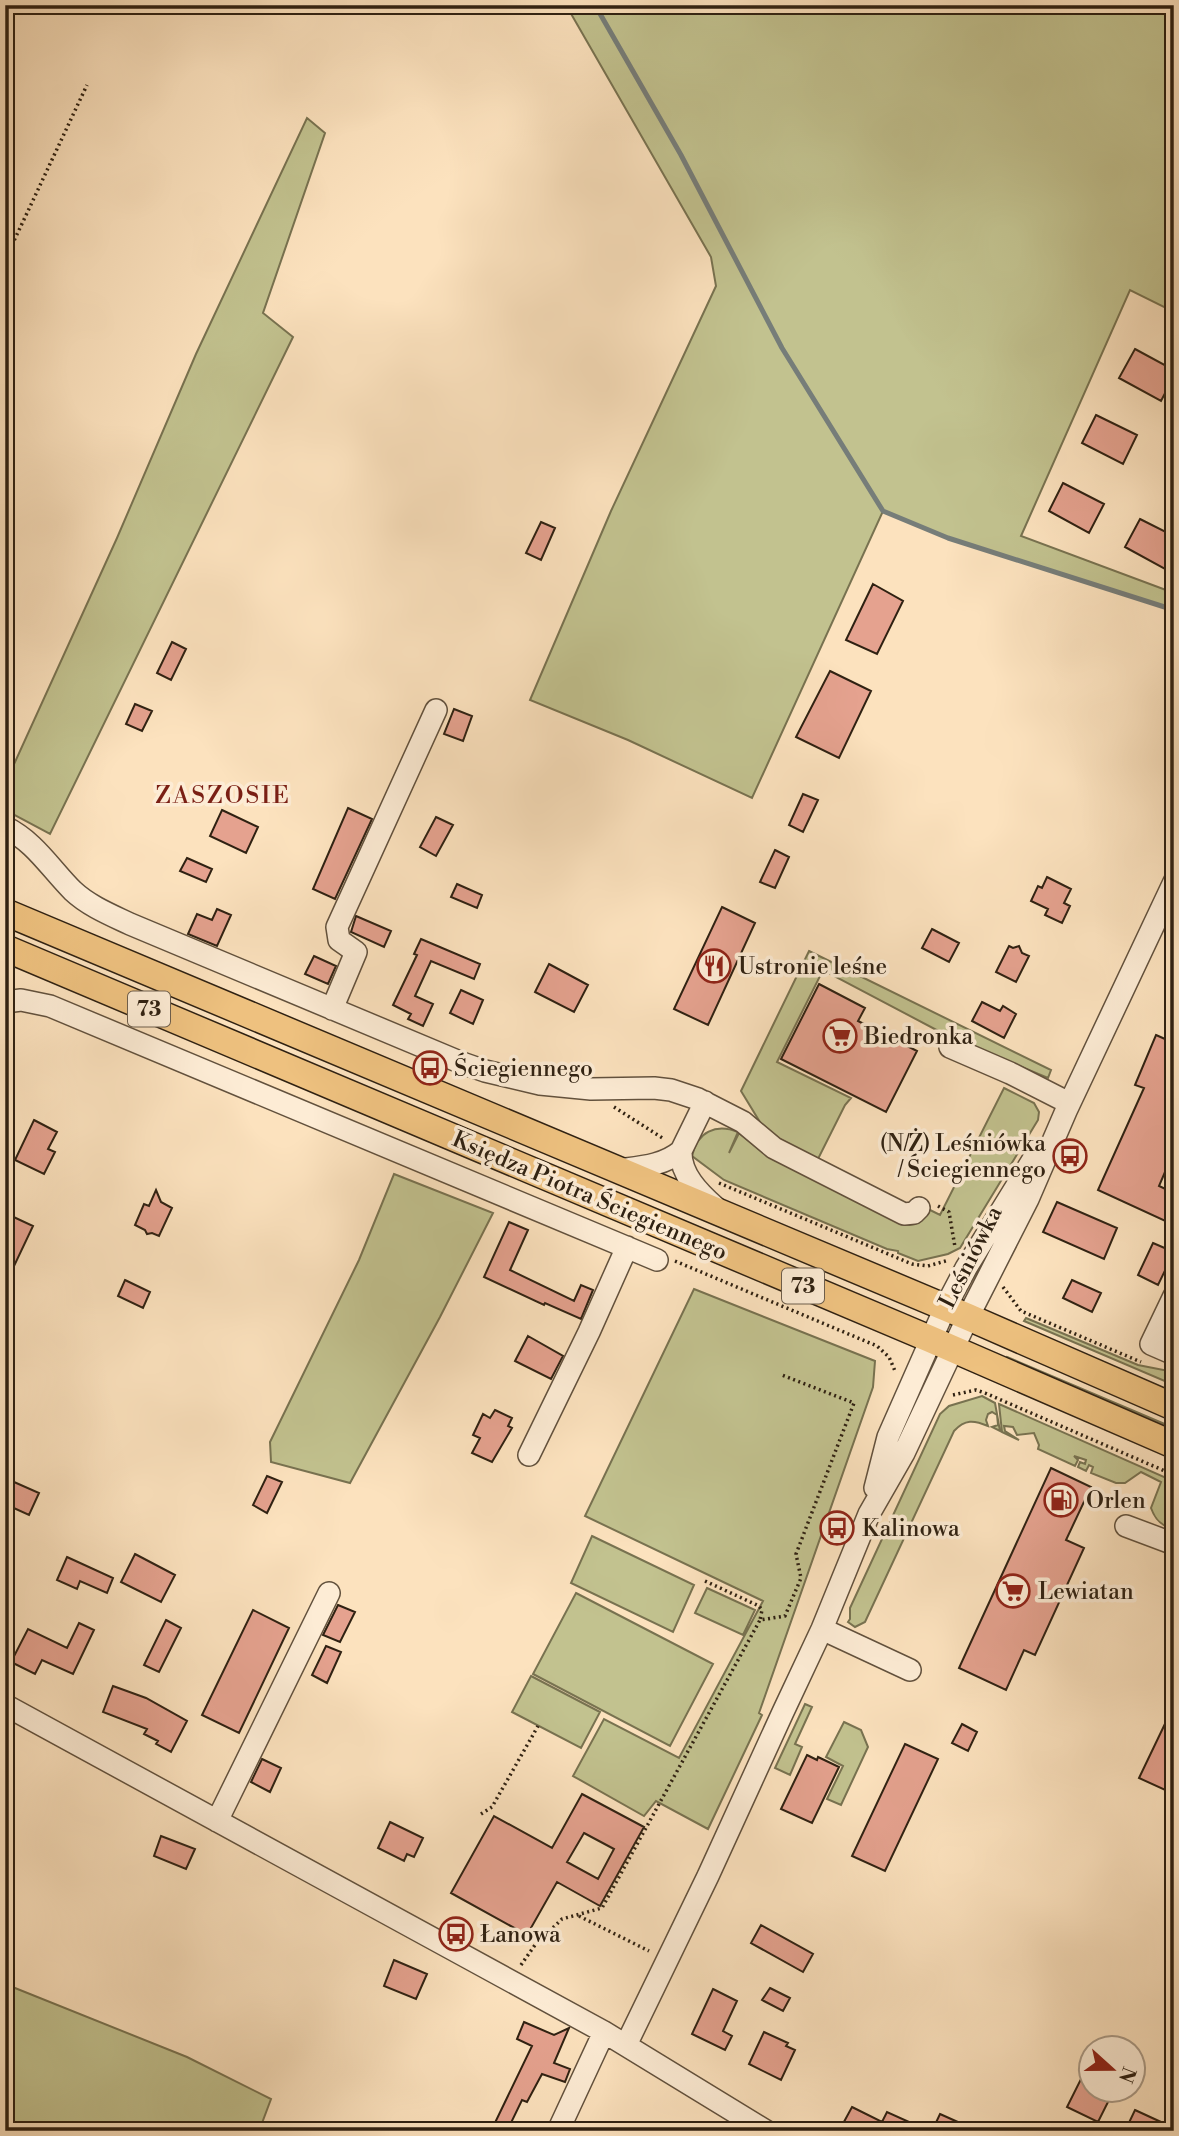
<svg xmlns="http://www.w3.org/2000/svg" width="1179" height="2136" font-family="'Libre Bodoni',serif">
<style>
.green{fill:#c2c28f;stroke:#787250;stroke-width:2}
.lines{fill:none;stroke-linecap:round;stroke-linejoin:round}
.stream{stroke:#767d79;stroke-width:5}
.building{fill:#e5a28f;stroke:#2f2112;stroke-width:2;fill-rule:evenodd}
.minor-casing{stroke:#62513d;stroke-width:24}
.major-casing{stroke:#2f2112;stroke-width:29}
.path{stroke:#2f2112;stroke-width:3.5;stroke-dasharray:2 3.5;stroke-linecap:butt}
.minor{stroke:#fdecd5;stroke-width:21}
.major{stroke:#eec17f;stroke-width:26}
.labels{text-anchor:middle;stroke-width:7;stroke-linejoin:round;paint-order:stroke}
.shield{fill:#fdecd5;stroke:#6d5e4c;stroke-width:2}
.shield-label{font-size:21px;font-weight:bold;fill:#2f2112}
.poi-label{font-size:23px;fill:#2f2112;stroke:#fdecd5;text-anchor:start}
.street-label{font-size:23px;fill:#2f2112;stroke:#fdecd5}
.neighbourhood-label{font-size:24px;letter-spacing:2px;fill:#7a1f14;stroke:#fdecd5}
</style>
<rect width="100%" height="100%" fill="#fce2be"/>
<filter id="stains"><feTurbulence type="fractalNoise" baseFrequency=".00286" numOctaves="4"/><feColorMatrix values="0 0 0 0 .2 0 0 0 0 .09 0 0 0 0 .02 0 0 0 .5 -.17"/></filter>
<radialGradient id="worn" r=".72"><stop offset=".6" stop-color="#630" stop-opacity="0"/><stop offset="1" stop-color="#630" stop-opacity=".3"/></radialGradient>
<path class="green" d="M 566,5 L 1174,5 L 1174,312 L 1130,290 L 1021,536 L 1174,593 L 1174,610 L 948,538 L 883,511 L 752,798 L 628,740 L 530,700 L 611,511 L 716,286 L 711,257 Z
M 307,118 L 325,133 L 263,313 L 293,337 L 50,834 L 5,810 L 5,784 L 117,538 L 196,354 Z
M 809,951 L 1051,1070 L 1048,1078 L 946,1035 L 823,970 L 777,1062 L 851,1098 L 845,1105 L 818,1159 L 766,1132 L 741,1091 Z
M 1004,1088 L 1034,1103 L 1039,1112 L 1038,1120 L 960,1248 L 948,1254 L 918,1261 L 898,1253 L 898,1251 L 887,1249 L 724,1180 L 692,1156 C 697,1132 716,1123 738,1132 L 729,1153 L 739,1133 L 761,1151 L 903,1224 C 916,1228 924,1220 928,1209 L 940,1215 Z
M 394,1174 L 493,1213 L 440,1317 L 350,1483 L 271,1462 L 270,1442 L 359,1260 Z
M 694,1289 L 875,1361 L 873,1387 L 759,1713 L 762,1715 L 708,1829 L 656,1801 L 644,1816 L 573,1776 L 604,1719 L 679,1758 L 763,1601 L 585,1516 Z
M 1026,1318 L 1138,1365 L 1174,1372 L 1174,1385 L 1024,1321 Z
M 1007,1357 L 1174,1428 L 1174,1433 L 1006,1360 Z
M 982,1396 L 995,1403 L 1000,1431 L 992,1427 L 998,1425 L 997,1415 L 992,1412 L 988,1414 L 986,1420 L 988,1426 C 974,1420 965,1419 954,1431 L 865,1622 L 855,1627 L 848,1622 L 850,1619 L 850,1608 L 940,1414 L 949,1406 Z
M 999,1404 L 1171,1480 L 1174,1483 L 1174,1528 C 1161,1527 1155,1519 1151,1508 L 1161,1482 L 1141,1472 L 1125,1483 L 1116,1483 L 1091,1473 L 1093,1467 L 1089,1465 L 1086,1471 L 1078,1467 L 1080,1462 L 1085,1464 L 1086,1460 L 1074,1456 L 1078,1460 L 1075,1466 L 1038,1449 L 1039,1445 L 1034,1433 L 1017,1435 L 1013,1427 L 1004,1426 L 1005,1431 L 1019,1440 L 1002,1432 Z
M 592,1536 L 694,1585 L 673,1632 L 571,1583 Z
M 707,1588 L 755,1610 L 743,1635 L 695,1613 Z
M 576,1593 L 713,1664 L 670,1746 L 533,1674 Z
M 531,1676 L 600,1712 L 581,1748 L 512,1712 Z
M 805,1704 L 812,1707 L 795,1744 L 802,1747 L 790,1775 L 775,1768 Z
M 844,1722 L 861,1730 L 868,1747 L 841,1805 L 827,1799 L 843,1766 L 826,1757 Z
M 5,1984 L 187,2057 L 271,2099 L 259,2131 L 5,2131 Z"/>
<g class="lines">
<path class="stream" d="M 595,5 L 681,155 L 782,348 L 883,511 L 948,538 L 1174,610"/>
</g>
<path class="building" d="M 1135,349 L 1174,370 L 1174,376 L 1161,401 L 1119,378 Z
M 1096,415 L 1137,435 L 1123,464 L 1082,443 Z
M 1063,483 L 1104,504 L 1089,533 L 1049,511 Z
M 1140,519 L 1174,536 L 1174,552 L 1165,569 L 1125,547 Z
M 541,522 L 555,528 L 541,560 L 526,553 Z
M 873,584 L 903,601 L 877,654 L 846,640 Z
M 172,642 L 186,649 L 171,680 L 157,673 Z
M 830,671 L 871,691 L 839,758 L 796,737 Z
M 135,704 L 152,711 L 142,731 L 126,724 Z
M 454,709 L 472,716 L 463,741 L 444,734 Z
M 803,794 L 818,800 L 803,832 L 789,825 Z
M 348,808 L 372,819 L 335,899 L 313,889 Z
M 222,810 L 258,827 L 246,853 L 210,836 Z
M 436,817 L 453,825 L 436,856 L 420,847 Z
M 775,850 L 789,857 L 775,888 L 760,882 Z
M 187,858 L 212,869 L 206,882 L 180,871 Z
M 1047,877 L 1071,889 L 1064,903 L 1070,906 L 1062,923 L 1045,915 L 1048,909 L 1031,901 L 1038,886 L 1042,888 Z
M 457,884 L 482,895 L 477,908 L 451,897 Z
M 722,907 L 755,923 L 708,1025 L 674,1009 Z
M 217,909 L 231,915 L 217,946 L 188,934 L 197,914 L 212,920 Z
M 356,916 L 391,931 L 384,947 L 351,932 Z
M 932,929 L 959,943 L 949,962 L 922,948 Z
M 421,939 L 480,964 L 474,979 L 431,961 L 415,996 L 433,1004 L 423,1026 L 408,1019 L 411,1014 L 393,1005 L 417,955 L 414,954 Z
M 1009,946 L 1013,948 L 1019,946 L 1022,953 L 1029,956 L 1016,982 L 996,972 Z
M 314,956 L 336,966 L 328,984 L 305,974 Z
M 549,964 L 588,985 L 574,1012 L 535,992 Z
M 819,984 L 865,1008 L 858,1021 L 917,1051 L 886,1112 L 781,1059 Z
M 461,990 L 483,1000 L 473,1024 L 450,1013 Z
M 982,1002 L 1000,1011 L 1003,1006 L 1016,1014 L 1004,1038 L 972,1021 Z
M 1156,1035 L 1174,1043 L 1174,1151 L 1159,1186 L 1174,1193 L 1174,1225 L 1098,1190 L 1144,1088 L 1135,1085 Z
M 34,1120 L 57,1132 L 48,1149 L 55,1152 L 44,1174 L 15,1160 Z
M 156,1190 L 161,1202 L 172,1208 L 159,1236 L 152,1233 L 147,1234 L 145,1230 L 135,1225 L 144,1204 L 149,1206 Z
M 1057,1202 L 1117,1228 L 1104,1259 L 1043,1232 Z
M 5,1213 L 33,1226 L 5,1285 Z
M 509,1222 L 528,1230 L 510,1270 L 574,1301 L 581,1285 L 593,1290 L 581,1319 L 545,1303 L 544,1305 L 484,1277 Z
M 1153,1243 L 1174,1252 L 1158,1285 L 1138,1275 Z
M 125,1280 L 150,1292 L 143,1308 L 118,1296 Z
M 1072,1280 L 1101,1293 L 1092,1312 L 1063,1298 Z
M 528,1336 L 563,1356 L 551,1379 L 515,1361 Z
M 495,1410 L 512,1418 L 508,1426 L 512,1428 L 492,1462 L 472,1453 L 480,1438 L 473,1435 L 483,1414 L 490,1418 Z
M 1051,1468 L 1091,1487 L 1066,1540 L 1084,1548 L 1035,1655 L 1024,1650 L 1006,1690 L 959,1668 Z
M 267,1476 L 282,1482 L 267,1513 L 253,1505 Z
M 5,1478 L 39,1493 L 29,1515 L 5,1504 Z
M 135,1554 L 175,1575 L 161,1602 L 121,1582 Z
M 67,1557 L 113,1578 L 107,1593 L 80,1581 L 77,1589 L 57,1580 Z
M 338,1605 L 355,1612 L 340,1642 L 323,1635 Z
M 253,1610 L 289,1628 L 239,1733 L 202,1715 Z
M 166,1620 L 181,1628 L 159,1672 L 144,1665 Z
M 79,1623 L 94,1630 L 73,1674 L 42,1660 L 35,1674 L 11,1662 L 28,1629 L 67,1648 Z
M 326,1646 L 341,1652 L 327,1683 L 312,1675 Z
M 113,1686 L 146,1698 L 187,1721 L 171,1752 L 156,1744 L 158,1741 L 144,1734 L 147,1729 L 103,1712 Z
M 1174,1705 L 1174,1794 L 1139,1778 Z
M 962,1724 L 977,1732 L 968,1751 L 952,1743 Z
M 905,1744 L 938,1759 L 885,1871 L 852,1856 Z
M 807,1755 L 817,1760 L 818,1757 L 839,1767 L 812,1823 L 781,1809 Z
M 262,1759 L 281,1768 L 270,1792 L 251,1782 Z
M 582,1794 L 644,1827 L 600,1906 L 557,1882 L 527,1935 L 451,1893 L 494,1816 L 552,1848 ZM 584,1833 L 614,1849 L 598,1879 L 567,1862 Z
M 390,1822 L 423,1838 L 414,1857 L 407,1854 L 404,1861 L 378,1848 Z
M 161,1836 L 195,1849 L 186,1869 L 154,1856 Z
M 761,1925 L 813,1954 L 803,1972 L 751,1943 Z
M 394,1960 L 427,1974 L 416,1999 L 384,1986 Z
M 770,1988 L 790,1998 L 783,2011 L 762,2000 Z
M 713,1989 L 737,2001 L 723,2031 L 732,2036 L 725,2050 L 692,2034 Z
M 524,2022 L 554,2035 L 569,2028 L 554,2063 L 570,2069 L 565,2082 L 542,2074 L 527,2102 L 522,2100 L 507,2131 L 491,2131 L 532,2046 L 517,2039 Z
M 764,2032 L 788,2043 L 786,2046 L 795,2050 L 781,2080 L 749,2064 Z
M 1081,2079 L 1091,2084 L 1091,2090 L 1114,2090 L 1098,2122 L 1067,2107 Z
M 852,2107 L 882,2122 L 887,2112 L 929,2131 L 839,2131 Z
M 1135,2110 L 1174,2128 L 1174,2131 L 1125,2131 Z
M 940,2114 L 978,2131 L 932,2131 Z"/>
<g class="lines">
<defs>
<path id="minor" d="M 5,827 C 35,842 50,868 73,891 C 89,906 111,915 130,924 L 462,1063 L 485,1071 L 540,1084 L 591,1089 L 654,1088 L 671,1090 L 698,1099 L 743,1122 L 774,1148 L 904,1214 L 914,1213 L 919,1208
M 5,1002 L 21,1000 L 50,1006 L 657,1260
M 332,1009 L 356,952 L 339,940 L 337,927 L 436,710
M 950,1047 L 1010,1073 L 1069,1103
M 681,1151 C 680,1174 699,1193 715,1207
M 618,1170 C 640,1167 663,1166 681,1151 L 705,1102
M 1174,1296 L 1151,1344 L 1174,1354
M 529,1455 L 589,1332 L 627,1247
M 875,1488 L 888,1437 L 945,1308 L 966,1268 L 1037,1153
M 1126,1526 L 1174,1544
M 822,1629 L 910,1670
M 5,1705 L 604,2032 L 766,2131
M 217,1821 L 329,1593
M 626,2045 L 708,1876 L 783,1712 L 822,1629 L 869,1514 L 904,1453 L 968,1317 L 1028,1199 L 1066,1111 L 1174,882
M 558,2131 L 604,2032"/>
<path id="major" d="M 5,912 L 968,1317 L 1174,1407
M 5,948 L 930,1339 L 1174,1445"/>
</defs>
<use href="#minor" class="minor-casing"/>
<use href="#major" class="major-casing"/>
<path class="path" d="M 5,260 L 87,85
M 614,1107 L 664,1139
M 719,1183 L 912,1264 L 928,1266 L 949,1260
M 938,1206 L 949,1212 L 955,1247
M 675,1261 L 877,1346 L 889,1357 L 895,1371
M 1003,1287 L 1021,1311 L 1141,1362
M 953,1395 L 976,1390 L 985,1393 L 1174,1475
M 705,1581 L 759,1606 L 762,1610 L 760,1620
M 481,1814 L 492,1807 L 538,1726
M 579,1916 L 649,1951
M 521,1965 L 535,1945 L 562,1919 L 602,1908 L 760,1620 L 785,1616 L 801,1578 L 796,1554 L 854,1403 L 782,1375"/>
<use href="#minor" class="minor"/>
<use href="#major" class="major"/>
</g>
<defs>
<symbol id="restaurant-ring" viewBox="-11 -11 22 22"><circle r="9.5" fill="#fdecd5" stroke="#8f2418" stroke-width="1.5"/><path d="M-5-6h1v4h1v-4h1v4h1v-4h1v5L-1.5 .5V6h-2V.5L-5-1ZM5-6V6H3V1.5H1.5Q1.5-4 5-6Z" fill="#8f2418"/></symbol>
<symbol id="supermarket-ring" viewBox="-11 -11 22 22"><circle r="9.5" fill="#fdecd5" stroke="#8f2418" stroke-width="1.5"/><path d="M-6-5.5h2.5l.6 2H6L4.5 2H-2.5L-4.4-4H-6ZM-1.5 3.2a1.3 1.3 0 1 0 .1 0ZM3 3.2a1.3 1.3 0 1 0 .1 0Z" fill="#8f2418"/></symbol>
<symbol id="bus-ring" viewBox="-11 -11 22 22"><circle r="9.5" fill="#fdecd5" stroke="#8f2418" stroke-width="1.5"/><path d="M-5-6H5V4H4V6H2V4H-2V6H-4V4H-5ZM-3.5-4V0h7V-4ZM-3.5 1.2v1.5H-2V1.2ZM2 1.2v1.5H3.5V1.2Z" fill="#8f2418"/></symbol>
<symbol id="fuel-ring" viewBox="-11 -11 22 22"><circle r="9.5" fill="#fdecd5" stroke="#8f2418" stroke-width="1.5"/><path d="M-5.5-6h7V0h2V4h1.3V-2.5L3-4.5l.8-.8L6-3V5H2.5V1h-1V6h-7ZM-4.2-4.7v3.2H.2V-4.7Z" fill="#8f2418"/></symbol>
</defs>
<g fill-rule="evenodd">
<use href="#restaurant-ring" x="695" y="947" width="38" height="38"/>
<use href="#supermarket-ring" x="821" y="1017" width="38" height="38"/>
<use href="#bus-ring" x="411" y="1049" width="38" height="38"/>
<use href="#bus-ring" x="1051" y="1137" width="38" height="38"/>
<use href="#fuel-ring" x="1042" y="1481" width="38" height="38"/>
<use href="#bus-ring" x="818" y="1509" width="38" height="38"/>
<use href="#supermarket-ring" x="994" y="1572" width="38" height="38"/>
<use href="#bus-ring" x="437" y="1915" width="38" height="38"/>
</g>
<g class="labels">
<g class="shield">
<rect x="128" y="991.5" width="42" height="35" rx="5"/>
<rect x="782" y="1268.5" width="42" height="35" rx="5"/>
</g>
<g class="shield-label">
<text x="149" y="1016">73</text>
<text x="803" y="1293">73</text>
</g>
<g class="poi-label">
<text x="738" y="974">Ustronie leśne</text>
<text x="864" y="1044">Biedronka</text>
<text x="454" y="1076">Ściegiennego</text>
<text x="1046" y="1151" text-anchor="end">(N/Ż) Leśniówka<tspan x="1046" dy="26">/ Ściegiennego</tspan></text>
<text x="1086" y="1508">Orlen</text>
<text x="862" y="1536">Kalinowa</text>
<text x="1038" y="1599">Lewiatan</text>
<text x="480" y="1942">Łanowa</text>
</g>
<g class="street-label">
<text transform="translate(590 1195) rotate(23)" y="8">Księdza Piotra Ściegiennego</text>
<text transform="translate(970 1257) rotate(-63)" y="8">Leśniówka</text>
</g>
<g class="neighbourhood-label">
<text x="223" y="803">ZASZOSIE</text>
</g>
</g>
<rect width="1179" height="2136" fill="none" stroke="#fce2be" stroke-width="28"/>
<rect x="7" y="7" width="1165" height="2122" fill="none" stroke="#2f2112" stroke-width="3.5"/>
<rect x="14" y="14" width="1151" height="2108" fill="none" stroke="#2f2112" stroke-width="2"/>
<g transform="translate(1112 2069) rotate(111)"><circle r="33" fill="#fdecd5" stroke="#ab9b87" stroke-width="2"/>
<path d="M0-5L12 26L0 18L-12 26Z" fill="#8f2418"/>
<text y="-10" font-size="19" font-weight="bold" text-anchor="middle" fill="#2f2112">N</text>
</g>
<rect width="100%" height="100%" filter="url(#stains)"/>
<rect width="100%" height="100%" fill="url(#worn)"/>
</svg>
